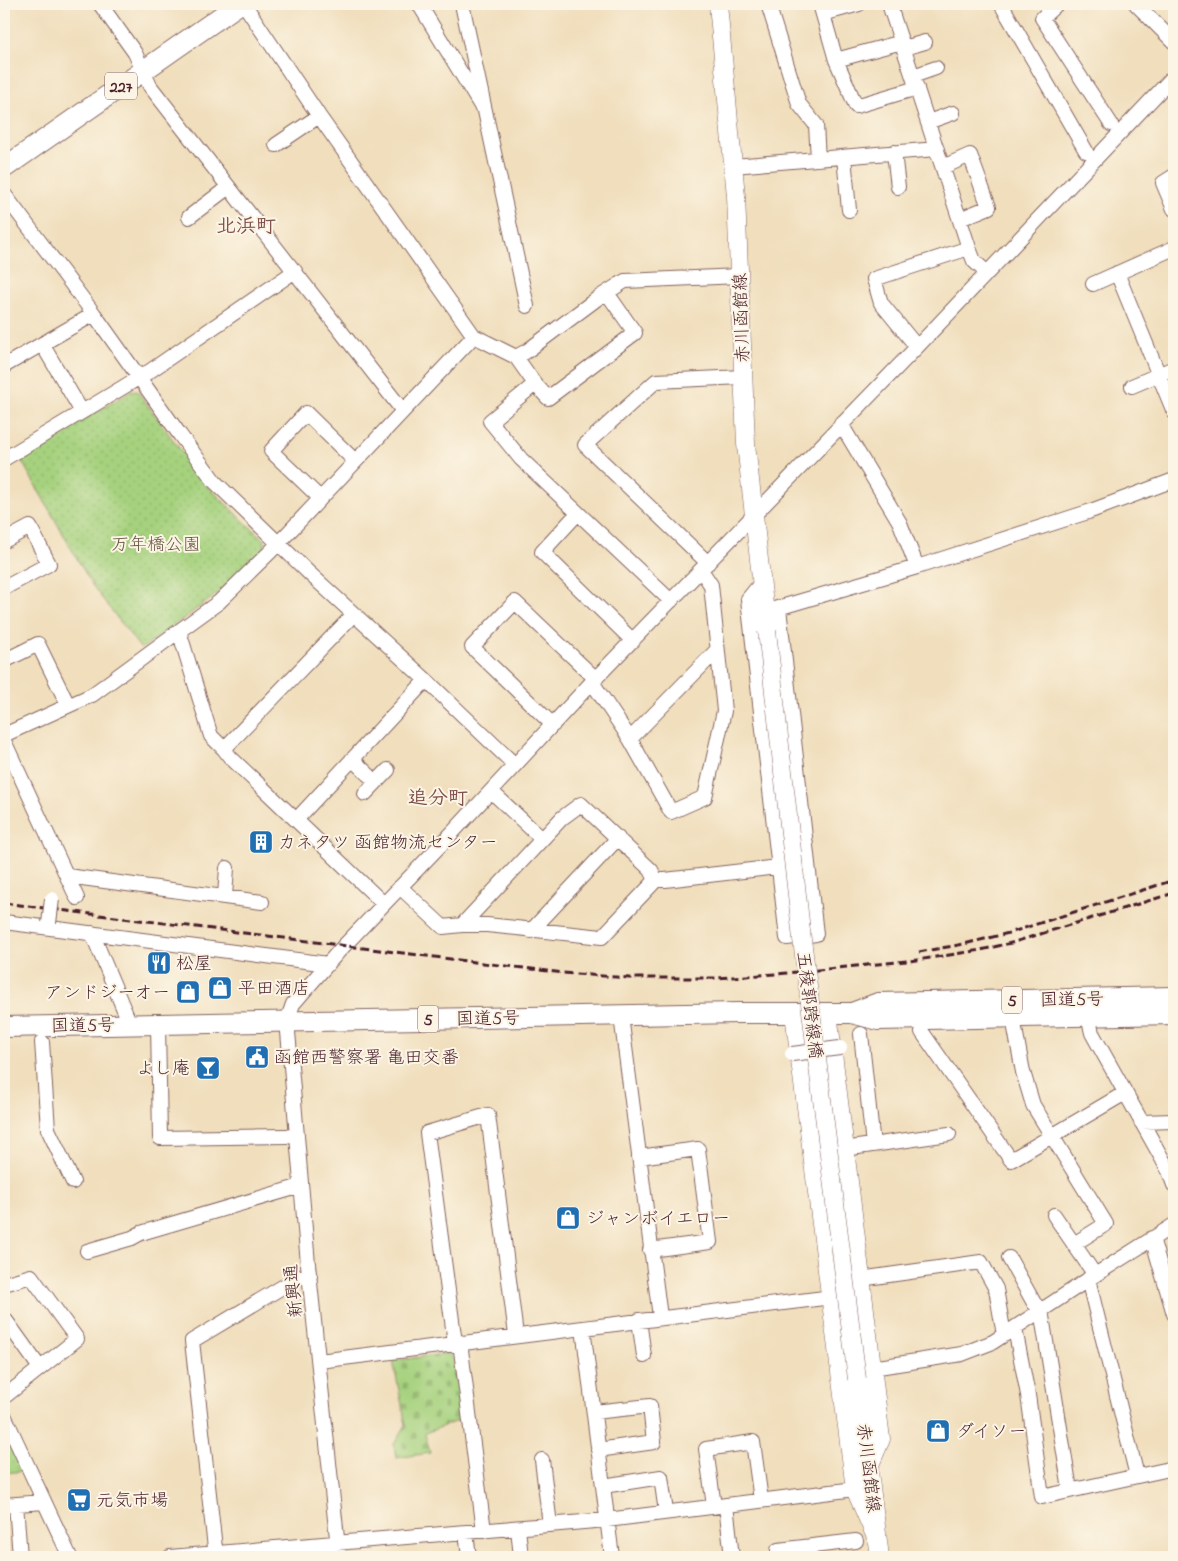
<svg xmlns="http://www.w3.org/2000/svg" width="1178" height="1561" font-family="'Indie Flower','Klee One',sans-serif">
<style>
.cemetery{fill:url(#cemetery-stones);stroke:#787854}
.park{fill:url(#park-dots);stroke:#787854}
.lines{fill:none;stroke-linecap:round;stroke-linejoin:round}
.minor-casing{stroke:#84625e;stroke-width:16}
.major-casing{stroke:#84625e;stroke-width:19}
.highway-casing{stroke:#84625e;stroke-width:22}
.minor{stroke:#fff;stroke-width:14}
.major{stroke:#fff;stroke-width:18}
.highway{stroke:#fff;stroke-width:20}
.rail{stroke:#4a1f2b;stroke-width:3;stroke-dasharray:8 4;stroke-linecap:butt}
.minor-bridge-casing{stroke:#84625e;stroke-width:16;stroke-linecap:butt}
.major-bridge-casing{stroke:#84625e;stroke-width:19;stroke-linecap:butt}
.minor-bridge{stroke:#fff;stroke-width:14}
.major-bridge{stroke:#fff;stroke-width:18}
.labels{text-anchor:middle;stroke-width:4;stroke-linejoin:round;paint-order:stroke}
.shield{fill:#fcf5e5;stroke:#7f5f63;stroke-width:1}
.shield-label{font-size:16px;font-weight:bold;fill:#4a1f2b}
.street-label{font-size:18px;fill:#4a1f2b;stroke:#fcf5e5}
.park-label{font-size:18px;fill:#654;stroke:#fcf5e5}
.poi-label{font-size:18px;fill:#4a1f2b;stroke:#fcf5e5;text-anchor:start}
.quarter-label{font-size:20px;font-weight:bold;fill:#81514d;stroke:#fcf5e5}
</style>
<defs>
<pattern id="cemetery-stones" width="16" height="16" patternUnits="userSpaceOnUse" patternTransform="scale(1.25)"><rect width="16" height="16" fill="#a6d27e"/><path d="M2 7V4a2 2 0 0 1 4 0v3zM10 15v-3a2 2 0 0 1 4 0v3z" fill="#90b46d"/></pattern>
<pattern id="park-dots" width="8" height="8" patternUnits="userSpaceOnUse" patternTransform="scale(1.25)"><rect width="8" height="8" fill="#a6d27e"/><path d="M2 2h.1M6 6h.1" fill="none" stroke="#90b46d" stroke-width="1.8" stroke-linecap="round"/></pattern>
</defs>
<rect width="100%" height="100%" fill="#fcf5e5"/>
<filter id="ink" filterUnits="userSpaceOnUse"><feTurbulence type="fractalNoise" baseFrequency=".02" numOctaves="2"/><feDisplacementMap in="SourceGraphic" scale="10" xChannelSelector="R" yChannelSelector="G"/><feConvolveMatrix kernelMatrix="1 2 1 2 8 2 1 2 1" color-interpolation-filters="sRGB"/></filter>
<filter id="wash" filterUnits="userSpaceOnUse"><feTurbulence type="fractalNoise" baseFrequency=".0096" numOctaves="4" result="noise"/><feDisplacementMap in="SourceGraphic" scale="20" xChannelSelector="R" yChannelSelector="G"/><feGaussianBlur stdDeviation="1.12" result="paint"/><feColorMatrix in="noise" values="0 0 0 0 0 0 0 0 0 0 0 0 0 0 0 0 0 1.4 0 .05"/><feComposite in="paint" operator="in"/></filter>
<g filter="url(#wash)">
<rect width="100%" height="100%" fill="#f0debc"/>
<path class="cemetery" d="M 448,1353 L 454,1359 L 462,1419 L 425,1433 L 430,1453 L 396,1458 L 394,1444 L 406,1425 L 393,1361 Z"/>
<path class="park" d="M 133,390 L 138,392 L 207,486 L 265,541 L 265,548 L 212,598 L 141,649 L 92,585 L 20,458 Z
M 4,1433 L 5,1433 L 24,1471 L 4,1473 Z"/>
</g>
<g filter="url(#ink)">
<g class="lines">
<defs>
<path id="minor" d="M 100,4 L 135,53 L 150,86 L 403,411
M 244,4 L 319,116 L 474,336 L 516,357
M 419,4 L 481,106
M 462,4 L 527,306
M 768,4 L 799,104 L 816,125 L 818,159
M 820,4 L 836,60 L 856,106 L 917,88
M 889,4 L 969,248 L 974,261 L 986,272
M 1001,4 L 1086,151
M 1057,4 L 1042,18 L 1111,124
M 1136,4 L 1174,42
M 823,14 L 859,4
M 904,48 L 925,42
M 836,60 L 902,42
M 913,76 L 936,68
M 928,122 L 953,113
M 276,145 L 319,116
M 894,152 L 898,187
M 844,157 L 849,210
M 733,166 L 937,149
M 943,167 L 970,155 L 989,207 L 960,219
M 1174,176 L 1163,183 L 1174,209
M 4,194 L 94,314 L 180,435 L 215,482 L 310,574 L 426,680 L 515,765
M 189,217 L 222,192 L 227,185
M 1117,273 L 1174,412
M 1093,284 L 1174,248
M 607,293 L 635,333 L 548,398 L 535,384 L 516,357 L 527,351 L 598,298 L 625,281 L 740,276
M 42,344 L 82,412
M 917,347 L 881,303 L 874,279 L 969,248
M 4,366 L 94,314
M 535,384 L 490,421 L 521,459 L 671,601
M 1132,386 L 1174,368
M 841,424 L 900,523 L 917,567
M 4,459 L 150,371 L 295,271
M 320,498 L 271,451 L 306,413 L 355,461
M 578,513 L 542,552 L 633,641
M 4,541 L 30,527 L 49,564 L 4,588
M 708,563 L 585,445 L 656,381 L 743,377
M 761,583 L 748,599 L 787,938 L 816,934 L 779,608
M 771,610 L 917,567 L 1088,512 L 1174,480
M 4,661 L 38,644 L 68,705
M 592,682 L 630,739 L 671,812 L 705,797 L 724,711 L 711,585 L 701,570
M 553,725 L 472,647 L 515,602 L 596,679
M 4,735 L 92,695 L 179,631
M 630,739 L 717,650
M 4,741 L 77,898
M 224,749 L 354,614
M 352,759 L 376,782
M 491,791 L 542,839
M 365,794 L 388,770
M 296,820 L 426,680
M 67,876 L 262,902
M 400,887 L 443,927 L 462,925 L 487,925 L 602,937 L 656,880 L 665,880 L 778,867
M 225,896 L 227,868
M 384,904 L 230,757 L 224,749 L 211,736 L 179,631 L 219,602 L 271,551 L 474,336
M 4,922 L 328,964
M 462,925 L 562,818 L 581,804 L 651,870 L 656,880
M 531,931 L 618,838
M 92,933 L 130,1024
M 621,1016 L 660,1317
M 1088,1016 L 1092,1033 L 1169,1171 L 1174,1185
M 1013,1018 L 1023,1072 L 1033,1105 L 1106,1224 L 1074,1244
M 158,1024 L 160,1138 L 287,1136
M 922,1032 L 1011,1160 L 1125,1093
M 861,1034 L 873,1145
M 42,1042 L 48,1129 L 73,1182
M 1141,1122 L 1174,1121
M 844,1149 L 949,1134
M 639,1157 L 698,1149 L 710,1242 L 650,1250
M 1054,1215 L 1095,1275
M 1152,1238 L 1174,1314
M 87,1251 L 132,1238 L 141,1233 L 301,1186
M 1009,1258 L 1034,1303 L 1041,1310 L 1070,1490
M 860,1279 L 981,1262 L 996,1289 L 1004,1335
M 1088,1279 L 1137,1476
M 4,1284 L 31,1276 L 77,1339 L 4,1397
M 4,1318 L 40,1368
M 639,1320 L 644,1356
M 583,1328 L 612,1557
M 1015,1329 L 1028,1395 L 1042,1497 L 1174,1468
M 460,1342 L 484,1531
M 455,1343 L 427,1133 L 488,1115 L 516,1335
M 319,1361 L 832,1297
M 872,1368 L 962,1354 L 993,1342 L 1095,1275 L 1174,1225
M 594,1412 L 650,1406 L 654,1442 L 598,1450
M 4,1415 L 70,1557
M 542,1460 L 550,1525
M 603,1486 L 661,1477 L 666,1512
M 16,1504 L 20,1557
M 4,1505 L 44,1502
M 726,1505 L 732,1557
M 714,1506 L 706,1449 L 753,1442 L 761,1500
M 518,1528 L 521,1557
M 466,1532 L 469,1557
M 170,1557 L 607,1520 L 855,1489
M 216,1557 L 192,1341 L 299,1277 L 310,1276
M 339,1557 L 308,1264 L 289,1043 L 287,1021 L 293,1004 L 339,951 L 453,832 L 592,682 L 917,347 L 1174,76
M 779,1557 L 778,1550 L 856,1541"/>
<path id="major" d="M 718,4 L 736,196 L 746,444 L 767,631
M 794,1013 L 855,1489 L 878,1542
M 828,1013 L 881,1439 L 869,1467
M 857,1379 L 880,1557"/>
<path id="highway" d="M 4,168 L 239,4
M 852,1013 L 878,1003 L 1174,997
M 4,1027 L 738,1013 L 852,1013 L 878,1020 L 1174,1014"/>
</defs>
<use href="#minor" class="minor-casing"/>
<use href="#major" class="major-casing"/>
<use href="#highway" class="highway-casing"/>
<use href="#minor" class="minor"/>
<use href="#major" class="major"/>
<use href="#highway" class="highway"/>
<path class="rail" d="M 4,903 L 563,973 L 629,978 L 714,978 L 777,974 L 917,960 L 981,950 L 1011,943 L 1174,893
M 919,952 L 964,944 L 1009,933 L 1174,880"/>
<defs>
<path id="minor-bridge" d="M 49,923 L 52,899
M 792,1054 L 840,1048"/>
<path id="major-bridge" d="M 767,631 L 802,939 L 857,1379"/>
</defs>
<use href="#minor-bridge" class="minor-bridge-casing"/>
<use href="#major-bridge" class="major-bridge-casing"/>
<use href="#minor-bridge" class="minor-bridge"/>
<use href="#major-bridge" class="major-bridge"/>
</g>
</g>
<defs>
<symbol id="building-square" viewBox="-11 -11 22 22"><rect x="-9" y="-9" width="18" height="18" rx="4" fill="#1f6fb2" stroke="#fcf5e5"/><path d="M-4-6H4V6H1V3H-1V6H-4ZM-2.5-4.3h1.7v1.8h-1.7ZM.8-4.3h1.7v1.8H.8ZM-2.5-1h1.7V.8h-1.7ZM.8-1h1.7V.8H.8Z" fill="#fff"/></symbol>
<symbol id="restaurant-square" viewBox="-11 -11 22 22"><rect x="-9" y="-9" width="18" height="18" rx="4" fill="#1f6fb2" stroke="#fcf5e5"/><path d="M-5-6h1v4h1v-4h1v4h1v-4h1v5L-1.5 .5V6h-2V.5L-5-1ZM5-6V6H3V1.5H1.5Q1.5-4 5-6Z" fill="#fff"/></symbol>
<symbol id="shop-square" viewBox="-11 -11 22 22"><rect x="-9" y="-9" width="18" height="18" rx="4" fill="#1f6fb2" stroke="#fcf5e5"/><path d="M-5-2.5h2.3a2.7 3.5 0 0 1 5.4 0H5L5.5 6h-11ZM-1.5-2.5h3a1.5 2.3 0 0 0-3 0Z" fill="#fff"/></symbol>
<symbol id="civic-square" viewBox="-11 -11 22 22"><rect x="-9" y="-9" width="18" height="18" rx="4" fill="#1f6fb2" stroke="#fcf5e5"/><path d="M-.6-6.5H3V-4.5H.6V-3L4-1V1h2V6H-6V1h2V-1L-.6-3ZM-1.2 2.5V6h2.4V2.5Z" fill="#fff"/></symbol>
<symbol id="bar-square" viewBox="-11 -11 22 22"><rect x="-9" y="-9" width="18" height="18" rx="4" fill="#1f6fb2" stroke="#fcf5e5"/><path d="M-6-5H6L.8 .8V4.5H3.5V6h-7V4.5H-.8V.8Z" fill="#fff"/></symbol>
<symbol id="supermarket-square" viewBox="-11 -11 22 22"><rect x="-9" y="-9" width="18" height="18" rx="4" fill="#1f6fb2" stroke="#fcf5e5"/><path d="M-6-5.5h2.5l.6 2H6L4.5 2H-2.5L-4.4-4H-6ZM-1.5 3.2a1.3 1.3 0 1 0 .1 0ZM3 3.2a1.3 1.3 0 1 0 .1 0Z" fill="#fff"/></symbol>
</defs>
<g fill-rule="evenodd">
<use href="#building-square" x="247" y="828" width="28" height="28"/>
<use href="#restaurant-square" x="145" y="949" width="28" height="28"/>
<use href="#shop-square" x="206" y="974" width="28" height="28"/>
<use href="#shop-square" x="174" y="978" width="28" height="28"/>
<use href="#civic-square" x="243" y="1043" width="28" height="28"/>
<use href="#bar-square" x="194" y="1054" width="28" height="28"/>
<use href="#shop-square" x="554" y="1204" width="28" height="28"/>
<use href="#shop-square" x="924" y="1417" width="28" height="28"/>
<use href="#supermarket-square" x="65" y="1486" width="28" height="28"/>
</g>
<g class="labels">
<g class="shield">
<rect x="105" y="72.5" width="32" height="27" rx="4"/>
<rect x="1002" y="986.5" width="20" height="27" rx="4"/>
<rect x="418" y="1005.5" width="20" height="27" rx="4"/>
</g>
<g class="shield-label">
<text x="121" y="92">227</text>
<text x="1012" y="1006">5</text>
<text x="428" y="1025">5</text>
</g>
<g class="street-label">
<text transform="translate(741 318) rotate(-92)" y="6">赤川函館線</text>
<text transform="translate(1072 999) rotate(-1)" y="6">国道5号</text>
<text transform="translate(810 1005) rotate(83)" y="6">五稜郭跨線橋</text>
<text transform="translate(488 1018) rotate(-1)" y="6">国道5号</text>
<text transform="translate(83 1025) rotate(-1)" y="6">国道5号</text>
<text transform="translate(293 1291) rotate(-96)" y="6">新興通</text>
<text transform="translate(869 1468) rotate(83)" y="6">赤川函館線</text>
</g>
<g class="park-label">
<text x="156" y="550">万年橋公園</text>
</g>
<g class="poi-label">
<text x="278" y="848">カネタツ 函館物流センター</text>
<text x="176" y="969">松屋</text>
<text x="238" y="994">平田酒店</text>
<text x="170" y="998" text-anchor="end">アンドジーオー</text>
<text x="274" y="1063">函館西警察署 亀田交番</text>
<text x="190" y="1074" text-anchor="end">よし庵</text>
<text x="586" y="1224">ジャンボイエロー</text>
<text x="956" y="1437">ダイソー</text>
<text x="96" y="1506">元気市場</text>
</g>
<g class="quarter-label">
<text x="246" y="232">北浜町</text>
<text x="438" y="804">追分町</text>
</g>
</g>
<rect width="1178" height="1561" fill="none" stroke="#fcf5e5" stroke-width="20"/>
</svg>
